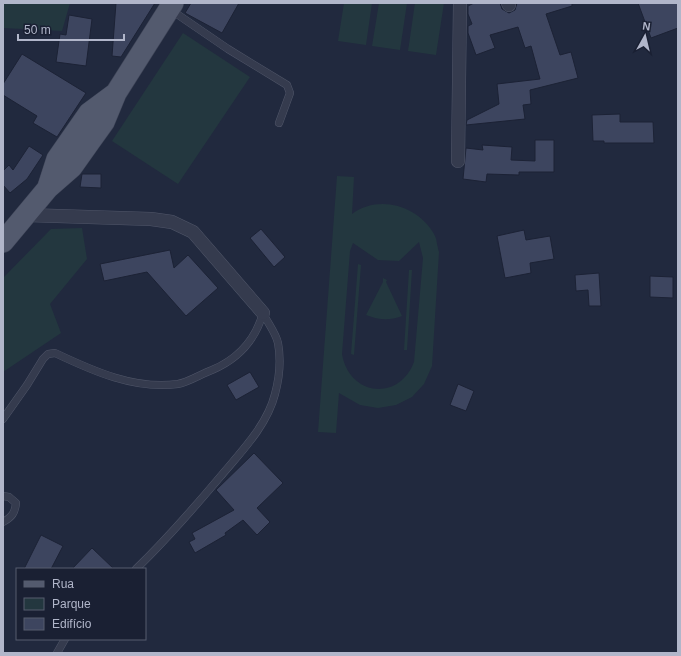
<svg xmlns="http://www.w3.org/2000/svg" width="681" height="656" font-family="Arial,sans-serif">
<style>
.green{fill:#23373f;fill-rule:evenodd}
.building{fill:#3d455f;stroke:#1c2235}
.lines{fill:none;stroke-linecap:round;stroke-linejoin:round}
.lane-casing{stroke:#505669;stroke-width:8}
.street-casing{stroke:#505669;stroke-width:14}
.primary-casing{stroke:#3e4457;stroke-width:22}
.lane{stroke:#353b4e;stroke-width:7}
.street{stroke:#353b4e;stroke-width:13}
.primary{stroke:#535a6e;stroke-width:21}
</style>
<rect width="100%" height="100%" fill="#21293e"/>
<path class="green" d="M 3,3 L 70,3 L 62,31 L 3,28 Z
M 344,3 L 372,3 L 366,45 L 338,41 Z
M 379,3 L 407,3 L 400,50 L 372,46 Z
M 415,3 L 444,3 L 436,55 L 408,51 Z
M 183,33 L 250,77 L 178,184 L 112,141 Z
M 337,176 L 354,177 L 352,214 C 379,194 418,206 434,234 C 437,239 437,246 439,252 L 432,366 L 424,384 L 412,397 L 396,405 L 378,408 L 360,405 L 339,393 L 336,433 L 318,432 ZM 419,242 L 423,258 L 414,362 C 399,402 349,396 342,354 L 350,251 L 353,243 L 378,260 L 399,261 Z
M 82,228 L 87,259 L 50,304 L 61,333 L 3,372 L 3,278 L 51,229 Z
M 358,264 L 361,265 L 354,355 L 351,354 Z
M 409,270 L 412,270 L 407,350 L 404,350 Z
M 383,278 L 387,280 L 386,282 L 402,316 C 389,321 379,320 366,315 L 383,282 Z"/>
<path class="building" d="M 116,3 L 155,3 L 121,57 L 112,56 Z
M 191,3 L 239,3 L 222,33 L 185,13 Z
M 474,3 L 500,3 L 502,9 L 509,13 L 515,10 L 517,3 L 572,3 L 572,6 L 546,14 L 560,55 L 571,52 L 578,78 L 530,90 L 531,104 L 523,105 L 525,119 L 466,125 L 467,120 L 499,104 L 497,84 L 540,79 L 531,46 L 525,48 L 518,27 L 490,35 L 495,48 L 476,55 L 468,33 L 468,26 L 472,24 L 468,14 L 468,6 Z
M 638,3 L 678,3 L 678,28 L 651,38 Z
M 69,15 L 92,19 L 86,66 L 56,62 L 60,34 L 66,35 Z
M 22,54 L 86,93 L 57,137 L 33,123 L 37,116 L 3,95 L 3,84 Z
M 620,114 L 620,122 L 653,122 L 654,143 L 604,143 L 604,141 L 593,141 L 592,115 Z
M 535,140 L 554,140 L 554,172 L 519,172 L 519,175 L 487,174 L 486,182 L 463,179 L 466,148 L 483,150 L 482,145 L 512,147 L 511,160 L 535,161 Z
M 29,146 L 43,155 L 27,179 L 10,193 L 3,185 L 3,171 L 9,165 L 13,170 Z
M 82,174 L 101,174 L 101,188 L 80,187 Z
M 261,229 L 285,257 L 274,267 L 250,238 Z
M 524,230 L 526,240 L 550,236 L 554,259 L 530,263 L 531,273 L 505,278 L 497,236 Z
M 170,250 L 174,268 L 188,255 L 218,288 L 186,316 L 147,272 L 104,281 L 100,264 Z
M 599,273 L 601,306 L 589,306 L 588,290 L 576,291 L 575,275 Z
M 650,276 L 673,277 L 673,298 L 650,297 Z
M 250,372 L 259,387 L 236,400 L 227,385 Z
M 458,384 L 474,391 L 466,411 L 450,405 Z
M 254,453 L 283,483 L 257,508 L 270,522 L 257,535 L 243,520 L 225,533 L 226,535 L 195,553 L 189,542 L 195,539 L 192,533 L 234,510 L 216,490 Z
M 41,535 L 63,546 L 51,569 L 24,569 Z
M 92,548 L 114,569 L 72,569 Z"/>
<g class="lines">
<defs>
<path id="lane" d="M 171,10 L 228,49 L 287,85 L 290,93 L 279,123
M 3,419 L 27,385 L 43,359 L 48,354 L 55,353 C 93,371 135,390 178,384 C 189,382 201,374 212,370 C 238,359 255,341 263,313
M 3,496 L 9,497 L 16,503 C 15,513 12,517 3,522
M 136,569 C 166,540 193,509 220,477 C 240,453 267,426 275,394 C 279,379 281,359 278,343 C 276,333 267,322 263,313
M 57,653 L 65,639"/>
<path id="street" d="M 508,3 L 509,5
M 458,161 L 460,3
M 26,215 L 151,219 L 172,222 L 193,232 L 263,313"/>
<path id="primary" d="M 48,187 L 57,159 L 89,113 L 116,93
M 3,242 L 48,188 L 72,167 L 89,143 L 104,122 L 116,93 L 173,3"/>
</defs>
<use href="#lane" class="lane-casing"/>
<use href="#street" class="street-casing"/>
<use href="#primary" class="primary-casing"/>
<use href="#lane" class="lane"/>
<use href="#street" class="street"/>
<use href="#primary" class="primary"/>
</g>
<rect width="681" height="656" fill="none" stroke="#b1b6ca" stroke-width="8"/>
<rect x="16" y="568" width="130" height="72" fill="#1a2033" stroke="#565c6f"/>
<rect x="24" y="581" width="20" height="6" fill="#535a6e" stroke="#565c6f"/>
<text x="52" y="588" font-size="12" fill="#b1b6ca">Rua</text>
<rect x="24" y="598" width="20" height="12" fill="#23373f" stroke="#565c6f"/>
<text x="52" y="608" font-size="12" fill="#b1b6ca">Parque</text>
<rect x="24" y="618" width="20" height="12" fill="#3d455f" stroke="#565c6f"/>
<text x="52" y="628" font-size="12" fill="#b1b6ca">Edifício</text>
<g transform="translate(645 36) rotate(8)" stroke="#1a2033" stroke-width="3" paint-order="stroke">
<path d="M0-3L7 15L0 10L-7 15Z" fill="#b1b6ca"/>
<text y="-6" font-size="11" font-weight="bold" text-anchor="middle" fill="#b1b6ca">N</text>
</g>
<path d="M18 34v6h106v-6" fill="none" stroke="#b1b6ca" stroke-width="2"/>
<text x="24" y="34" font-size="12" fill="#b1b6ca" stroke="#1a2033" stroke-width="3" paint-order="stroke">50 m</text>
</svg>
